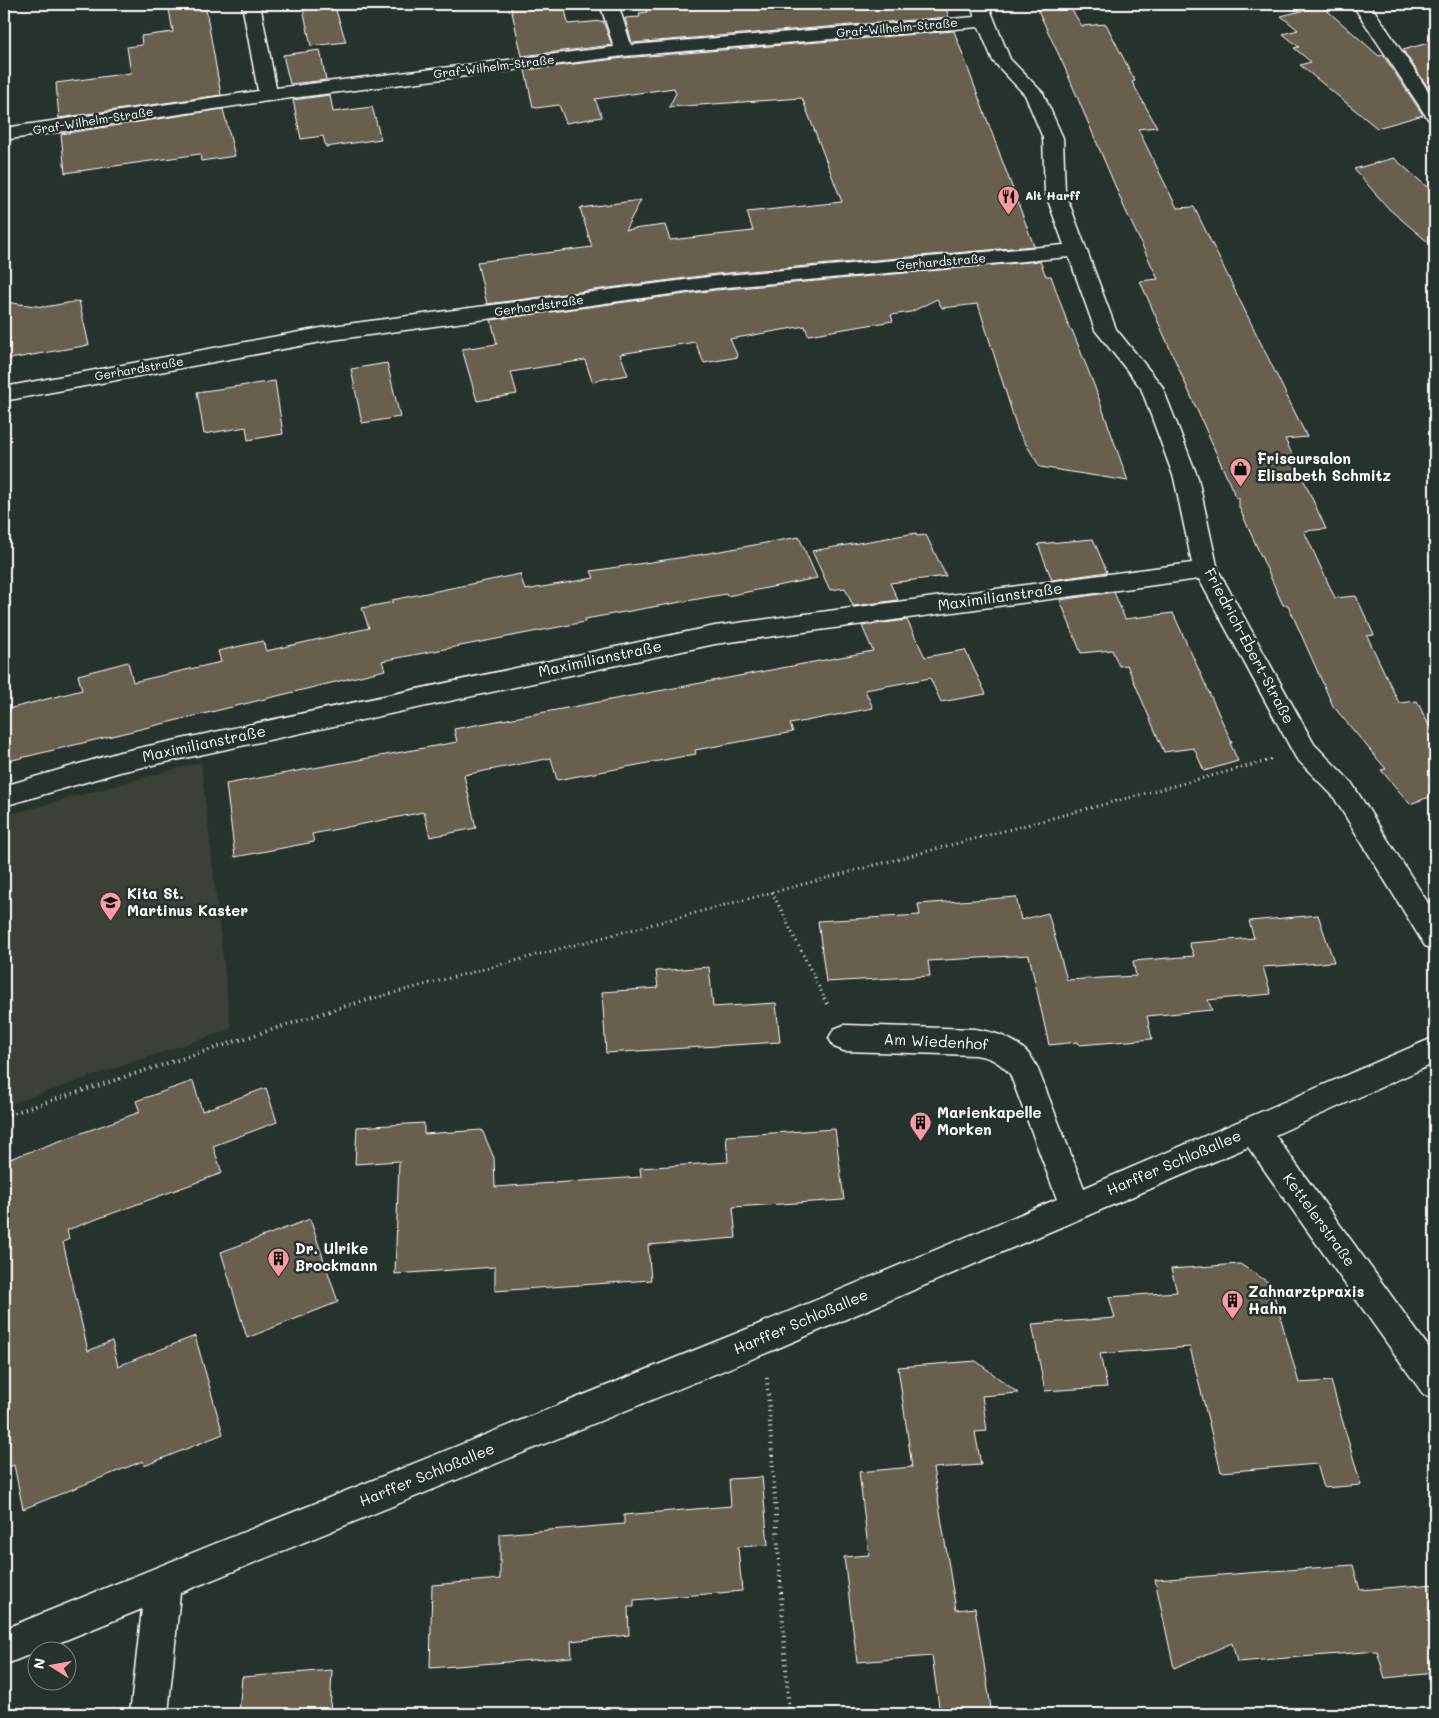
<svg xmlns="http://www.w3.org/2000/svg" width="1439" height="1718" font-family="Mali,sans-serif">
<style>
.built{fill:#3a4038}
.building{fill:#675e50;stroke:#fff}
.lines{fill:none;stroke-linecap:round;stroke-linejoin:round}
.minor-casing{stroke:#fff;stroke-width:3}
.path-far1{stroke:#fff;stroke-width:3;stroke-dasharray:1 4;stroke-linecap:butt}
.path{stroke:#fff;stroke-width:4;stroke-dasharray:1 4.5;stroke-linecap:butt}
.minor{fill:#26332d;fill-rule:evenodd}
.labels{text-anchor:middle;stroke-width:5;stroke-linejoin:round;paint-order:stroke}
.far-street-label{font-size:12px;fill:#fff;stroke:#26332d}
.far-poi-label{font-size:12px;font-weight:bold;fill:#fff;stroke:#26332d;text-anchor:start}
.poi-label{font-size:15px;font-weight:bold;fill:#fff;stroke:#26332d;text-anchor:start}
.street-label{font-size:15px;fill:#fff;stroke:#26332d}
</style>
<rect width="100%" height="100%" fill="#26332d"/>
<filter id="ink" filterUnits="userSpaceOnUse"><feTurbulence type="fractalNoise" baseFrequency=".02" numOctaves="2"/><feDisplacementMap in="SourceGraphic" scale="10" xChannelSelector="R" yChannelSelector="G"/><feConvolveMatrix kernelMatrix="1 2 1 2 8 2 1 2 1" color-interpolation-filters="sRGB"/></filter>
<g filter="url(#ink)">
<path class="built" d="M 201,762 L 231,1029 L 4,1106 L 4,816 Z"/>
<path class="building" d="M 168,4 L 205,4 L 221,95 L 59,118 L 56,83 L 131,73 L 127,47 L 142,45 L 141,36 L 173,32 Z
M 302,4 L 334,4 L 346,42 L 311,46 Z
M 510,4 L 564,4 L 568,24 L 603,21 L 612,45 L 522,56 Z
M 667,4 L 719,4 L 720,7 L 760,4 L 761,7 L 791,4 L 944,4 L 949,17 L 632,43 L 625,18 L 640,17 L 639,13 L 647,12 L 645,6 Z
M 1035,4 L 1068,4 L 1082,26 L 1106,24 L 1135,81 L 1132,82 L 1157,127 L 1138,129 L 1177,208 L 1194,207 L 1307,437 L 1285,439 L 1326,529 L 1304,531 L 1335,598 L 1356,596 L 1374,635 L 1367,636 L 1399,703 L 1417,701 L 1435,738 L 1435,795 L 1410,804 L 1381,770 L 1386,769 L 1333,706 L 1288,605 L 1283,605 L 1239,507 L 1239,498 L 1236,498 L 1140,281 L 1158,279 L 1125,209 L 1064,66 Z
M 1322,6 L 1379,56 L 1383,55 L 1423,115 L 1377,128 L 1300,65 L 1311,62 L 1294,48 L 1299,47 L 1283,34 L 1298,30 L 1281,16 Z
M 954,31 L 1034,246 L 716,274 L 487,304 L 477,262 L 592,247 L 580,208 L 641,200 L 625,230 L 665,225 L 670,240 L 753,231 L 747,212 L 842,202 L 802,98 L 669,107 L 676,93 L 674,88 L 595,99 L 602,117 L 566,123 L 559,105 L 536,108 L 533,107 L 525,70 L 624,58 Z
M 1435,41 L 1435,98 L 1403,50 Z
M 320,50 L 326,80 L 290,84 L 283,55 Z
M 330,95 L 333,112 L 372,107 L 381,139 L 326,147 L 323,136 L 301,139 L 293,100 Z
M 223,109 L 235,156 L 201,161 L 200,154 L 65,173 L 61,134 Z
M 1394,158 L 1435,194 L 1435,248 L 1389,209 L 1354,169 Z
M 1040,261 L 1046,276 L 1051,276 L 1070,330 L 1072,330 L 1094,385 L 1128,481 L 1040,467 L 1018,431 L 978,304 L 942,308 L 937,299 L 911,312 L 891,315 L 893,321 L 808,335 L 805,326 L 730,339 L 738,357 L 704,363 L 695,342 L 620,354 L 628,375 L 592,381 L 585,360 L 511,372 L 517,394 L 477,401 L 462,349 L 497,344 L 491,320 L 716,290 Z
M 79,301 L 89,345 L 4,360 L 4,302 L 44,307 Z
M 387,363 L 400,417 L 362,423 L 351,369 Z
M 275,381 L 283,434 L 248,440 L 246,427 L 204,434 L 197,392 Z
M 916,533 L 917,536 L 926,535 L 946,576 L 890,583 L 898,600 L 853,606 L 845,588 L 830,590 L 812,551 Z
M 799,537 L 817,578 L 727,596 L 726,594 L 585,619 L 585,622 L 382,661 L 385,670 L 4,762 L 4,710 L 82,690 L 78,675 L 128,662 L 133,682 L 221,662 L 218,651 L 263,641 L 266,651 L 369,628 L 362,608 L 393,602 L 392,600 L 520,574 L 525,590 L 594,578 L 591,571 L 698,555 Z
M 1093,539 L 1107,572 L 1052,580 L 1038,544 Z
M 1114,592 L 1125,619 L 1173,613 L 1232,743 L 1230,743 L 1238,761 L 1204,771 L 1194,748 L 1164,752 L 1127,665 L 1119,666 L 1112,650 L 1081,653 L 1060,600 Z
M 907,620 L 925,657 L 965,650 L 986,694 L 941,702 L 930,678 L 865,690 L 873,708 L 790,724 L 793,732 L 695,750 L 696,754 L 557,780 L 551,758 L 464,775 L 476,828 L 430,837 L 424,812 L 312,834 L 314,842 L 235,857 L 226,784 L 457,742 L 454,729 L 873,651 L 862,626 Z
M 1016,897 L 1021,920 L 1048,913 L 1067,980 L 1136,976 L 1133,961 L 1194,956 L 1189,943 L 1254,938 L 1249,921 L 1318,915 L 1334,962 L 1263,967 L 1271,994 L 1208,1000 L 1212,1010 L 1147,1016 L 1152,1039 L 1079,1045 L 1078,1042 L 1049,1045 L 1029,955 L 928,961 L 930,976 L 826,982 L 818,921 L 920,915 L 918,904 Z
M 709,967 L 713,1007 L 776,1003 L 780,1042 L 606,1053 L 602,992 L 658,988 L 656,971 Z
M 193,1081 L 202,1111 L 266,1088 L 277,1122 L 213,1146 L 222,1173 L 67,1230 L 69,1239 L 63,1242 L 88,1351 L 112,1341 L 118,1366 L 195,1336 L 223,1434 L 144,1466 L 143,1461 L 23,1509 L 14,1465 L 4,1469 L 4,1161 L 140,1112 L 136,1101 Z
M 424,1123 L 424,1134 L 482,1130 L 494,1158 L 495,1187 L 641,1177 L 640,1168 L 728,1162 L 726,1136 L 835,1129 L 844,1200 L 733,1207 L 736,1238 L 648,1245 L 651,1280 L 495,1291 L 495,1267 L 395,1274 L 399,1161 L 355,1164 L 357,1127 Z
M 310,1219 L 338,1302 L 247,1338 L 221,1252 Z
M 1240,1264 L 1271,1284 L 1299,1383 L 1331,1381 L 1361,1485 L 1324,1488 L 1317,1464 L 1221,1472 L 1190,1347 L 1100,1354 L 1107,1387 L 1045,1391 L 1032,1324 L 1115,1318 L 1109,1297 L 1177,1292 L 1171,1269 Z
M 976,1361 L 1018,1393 L 982,1396 L 987,1431 L 975,1432 L 981,1465 L 933,1468 L 956,1610 L 975,1608 L 992,1714 L 940,1714 L 932,1656 L 857,1662 L 844,1557 L 869,1555 L 859,1472 L 912,1467 L 898,1367 Z
M 762,1477 L 768,1545 L 738,1547 L 742,1591 L 634,1600 L 634,1607 L 628,1607 L 629,1635 L 571,1641 L 572,1657 L 430,1668 L 432,1585 L 500,1579 L 500,1534 L 624,1524 L 624,1515 L 731,1506 L 729,1479 Z
M 1353,1565 L 1360,1590 L 1435,1584 L 1435,1673 L 1385,1678 L 1377,1651 L 1237,1662 L 1232,1643 L 1174,1668 L 1155,1580 Z
M 332,1670 L 330,1714 L 239,1714 L 242,1677 Z"/>
<g class="lines">
<defs>
<path id="minor" d="M 242,4 L 260,4 L 276,88 L 614,47 L 600,4 L 618,4 L 631,45 L 975,17 L 970,4 L 988,4 L 1010,59 L 1043,93 L 1063,138 L 1065,192 L 1116,329 L 1162,386 L 1198,478 L 1218,570 L 1314,744 L 1351,782 L 1435,914 L 1435,949 L 1425,946 L 1333,796 L 1296,758 L 1199,579 L 715,644 L 120,772 L 4,806 L 4,786 L 120,752 L 715,626 L 1192,563 L 1174,478 L 1141,388 L 1095,330 L 1069,257 L 716,288 L 332,340 L 4,401 L 4,387 L 332,326 L 716,276 L 1064,245 L 1045,192 L 1043,138 L 1025,95 L 993,61 L 979,27 L 624,56 L 268,101 L 4,140 L 4,128 L 258,91 Z
M 1352,4 L 1370,4 L 1435,101 L 1435,121 L 1428,119 Z
M 844,1025 L 975,1029 C 1001,1033 1025,1042 1037,1067 L 1084,1188 L 1435,1037 L 1435,1063 L 1275,1135 L 1435,1356 L 1435,1399 L 1423,1394 L 1248,1147 L 776,1349 L 180,1593 L 168,1714 L 130,1714 L 142,1609 L 4,1665 L 4,1629 L 752,1327 L 1057,1199 L 1010,1074 C 999,1062 991,1057 975,1055 L 844,1051 L 834,1047 L 829,1038 L 834,1029 Z"/>
</defs>
<use href="#minor" class="minor-casing"/>
<path class="path-far1" d="M 772,892 L 825,999
M 371,999 L 1271,760"/>
<path class="path" d="M 824,998 L 828,1006
M 4,1116 L 342,1007 L 376,998
M 767,1378 L 789,1714"/>
<use href="#minor" class="minor"/>
</g>
</g>
<defs>
<symbol id="restaurant-pin" viewBox="-11 -11 22 30"><path d="M0 17L-7.5 6A9.5 9.5 0 1 1 7.5 6Z" fill="#ff9aa2" stroke="#26332d"/><path d="M-5-6h1v4h1v-4h1v4h1v-4h1v5L-1.5 .5V6h-2V.5L-5-1ZM5-6V6H3V1.5H1.5Q1.5-4 5-6Z" fill="#111"/></symbol>
<symbol id="shop-pin" viewBox="-11 -11 22 30"><path d="M0 17L-7.5 6A9.5 9.5 0 1 1 7.5 6Z" fill="#ff9aa2" stroke="#26332d"/><path d="M-5-2.5h2.3a2.7 3.5 0 0 1 5.4 0H5L5.5 6h-11ZM-1.5-2.5h3a1.5 2.3 0 0 0-3 0Z" fill="#111"/></symbol>
<symbol id="school-pin" viewBox="-11 -11 22 30"><path d="M0 17L-7.5 6A9.5 9.5 0 1 1 7.5 6Z" fill="#ff9aa2" stroke="#26332d"/><path d="M0-5L7-2L0 1L-7-2ZM-4 1L0 2.5L4 1V4Q0 6-4 4Z" fill="#111"/></symbol>
<symbol id="building-pin" viewBox="-11 -11 22 30"><path d="M0 17L-7.5 6A9.5 9.5 0 1 1 7.5 6Z" fill="#ff9aa2" stroke="#26332d"/><path d="M-4-6H4V6H1V3H-1V6H-4ZM-2.5-4.3h1.7v1.8h-1.7ZM.8-4.3h1.7v1.8H.8ZM-2.5-1h1.7V.8h-1.7ZM.8-1h1.7V.8H.8Z" fill="#111"/></symbol>
</defs>
<g fill-rule="evenodd">
<use href="#restaurant-pin" x="996" y="184" width="25" height="34"/>
<use href="#shop-pin" x="1228" y="456" width="25" height="34"/>
<use href="#school-pin" x="98" y="890" width="25" height="34"/>
<use href="#building-pin" x="908" y="1110" width="25" height="34"/>
<use href="#building-pin" x="266" y="1246" width="25" height="34"/>
<use href="#building-pin" x="1220" y="1288" width="25" height="34"/>
</g>
<g class="labels">
<g class="far-street-label">
<text transform="translate(897 28) rotate(-5)" y="4">Graf-Wilhelm-Straße</text>
<text transform="translate(494 67) rotate(-7)" y="4">Graf-Wilhelm-Straße</text>
<text transform="translate(93 121) rotate(-9)" y="4">Graf-Wilhelm-Straße</text>
<text transform="translate(941 262) rotate(-5)" y="4">Gerhardstraße</text>
<text transform="translate(539 306) rotate(-8)" y="4">Gerhardstraße</text>
<text transform="translate(139 369) rotate(-10)" y="4">Gerhardstraße</text>
</g>
<g class="far-poi-label">
<text x="1025" y="200">Alt Harff</text>
</g>
<g class="poi-label">
<text x="1257" y="464">Friseursalon<tspan x="1257" dy="17">Elisabeth Schmitz</tspan></text>
<text x="127" y="899">Kita St.<tspan x="127" dy="17">Martinus Kaster</tspan></text>
<text x="937" y="1118">Marienkapelle<tspan x="937" dy="17">Morken</tspan></text>
<text x="295" y="1254">Dr. Ulrike<tspan x="295" dy="17">Brockmann</tspan></text>
<text x="1248" y="1297">Zahnarztpraxis<tspan x="1248" dy="17">Hahn</tspan></text>
</g>
<g class="street-label">
<text transform="translate(1000 597) rotate(-8)" y="5">Maximilianstraße</text>
<text transform="translate(1249 646) rotate(62)" y="5">Friedrich-Ebert-Straße</text>
<text transform="translate(600 659) rotate(-12)" y="5">Maximilianstraße</text>
<text transform="translate(204 744) rotate(-12)" y="5">Maximilianstraße</text>
<text transform="translate(936 1042) rotate(3)" y="5">Am Wiedenhof</text>
<text transform="translate(1174 1163) rotate(-23)" y="5">Harffer Schloßallee</text>
<text transform="translate(1319 1220) rotate(54)" y="5">Kettelerstraße</text>
<text transform="translate(801 1322) rotate(-23)" y="5">Harffer Schloßallee</text>
<text transform="translate(427 1475) rotate(-22)" y="5">Harffer Schloßallee</text>
</g>
</g>
<rect width="1439" height="1718" fill="none" stroke="#26332d" stroke-width="20"/>
<rect x="10" y="10" width="1419" height="1698" fill="none" stroke="#fff" stroke-width="2" filter="url(#ink)"/>
<g transform="translate(52 1666) rotate(281)"><circle r="24" fill="#26332d" stroke="#7d8581"/>
<path d="M0-4L9 19L0 12L-9 19Z" fill="#ff9aa2"/>
<text y="-8" font-size="14" font-weight="bold" text-anchor="middle" fill="#ffffff">N</text>
</g>
</svg>
